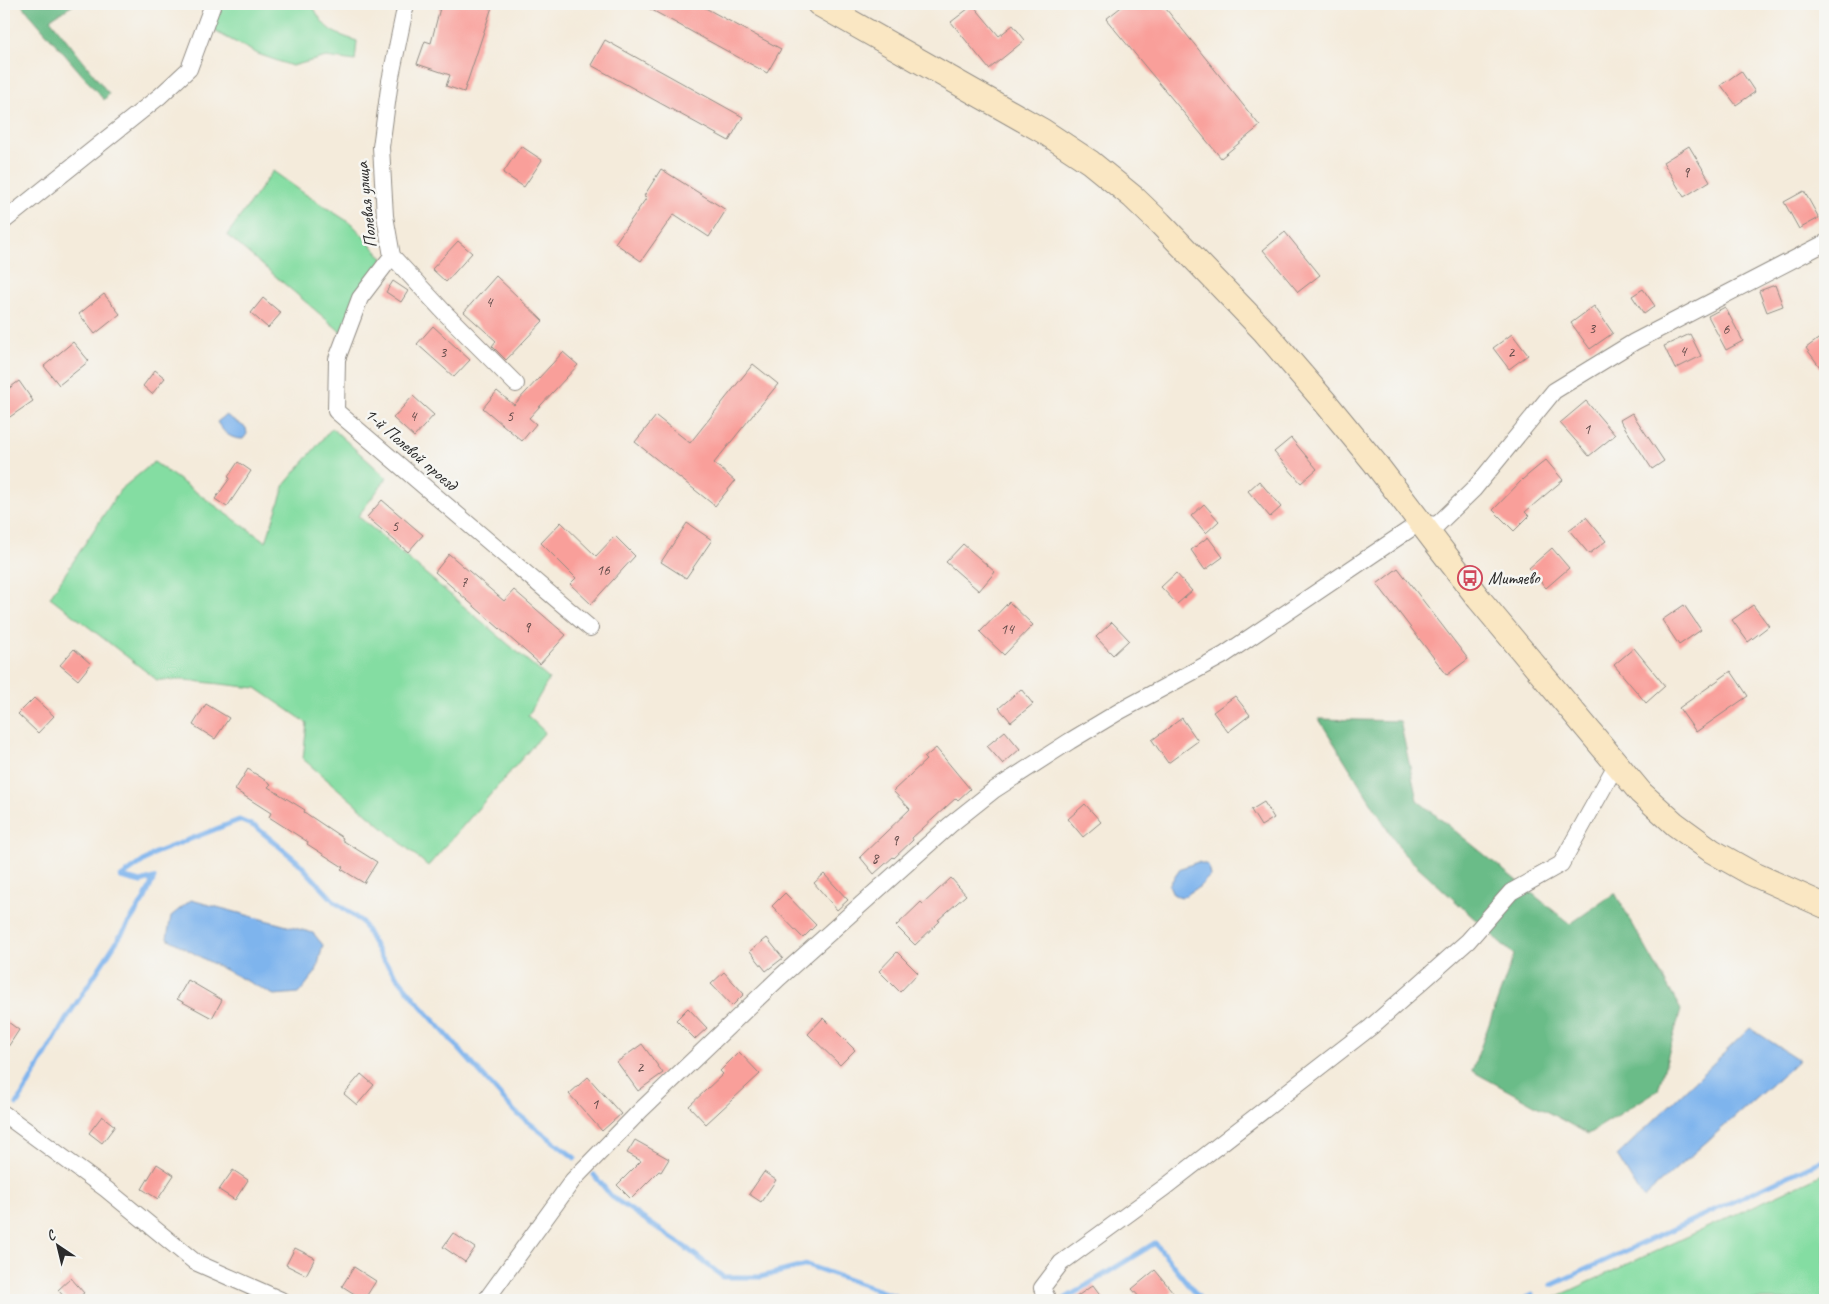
<svg xmlns="http://www.w3.org/2000/svg" width="1829" height="1304" font-family="Caveat,sans-serif">
<style>
.green{fill:#84dda2;stroke:#588466}
.forest{fill:#6bbc88;stroke:#4b745a}
.water{fill:#7eb4ed;stroke:#54708c}
.lines{fill:none;stroke-linecap:round;stroke-linejoin:round}
.stream{stroke:#7eb4ed;stroke-width:5}
.building{fill:#f99f9a}
.street-casing{stroke:#908b83;stroke-width:18}
.secondary-casing{stroke:#908b83;stroke-width:26}
.street{stroke:#fff;stroke-width:16}
.secondary{stroke:#fae7c3;stroke-width:24}
.labels{text-anchor:middle;stroke-width:5;stroke-linejoin:round;paint-order:stroke}
.number-label{font-size:15px;fill:#5e4847}
.street-label{font-size:18px;fill:#2b2b2b;stroke:#f6f6f2}
.poi-label{font-size:18px;fill:#2b2b2b;stroke:#f6f6f2;text-anchor:start}
</style>
<rect width="100%" height="100%" fill="#f6f6f2"/>
<filter id="ink" filterUnits="userSpaceOnUse"><feTurbulence type="fractalNoise" baseFrequency=".02" numOctaves="2"/><feDisplacementMap in="SourceGraphic" scale="10" xChannelSelector="R" yChannelSelector="G"/><feConvolveMatrix kernelMatrix="1 2 1 2 8 2 1 2 1" color-interpolation-filters="sRGB"/></filter>
<filter id="wash" filterUnits="userSpaceOnUse"><feTurbulence type="fractalNoise" baseFrequency=".0096" numOctaves="4" result="noise"/><feDisplacementMap in="SourceGraphic" scale="20" xChannelSelector="R" yChannelSelector="G"/><feGaussianBlur stdDeviation="1.12" result="paint"/><feColorMatrix in="noise" values="0 0 0 0 0 0 0 0 0 0 0 0 0 0 0 0 0 1.4 0 .05"/><feComposite in="paint" operator="in"/></filter>
<g filter="url(#wash)">
<rect width="100%" height="100%" fill="#f4ebdb"/>
<path class="green" d="M 219,4 L 312,4 C 325,30 330,32 357,41 L 355,61 L 326,57 L 292,66 L 258,54 L 216,32 L 213,19 Z
M 273,171 L 305,194 L 352,224 L 383,258 L 341,332 L 227,235 Z
M 332,428 L 387,478 L 358,516 L 549,679 L 528,716 L 545,732 L 428,866 L 303,759 L 307,723 L 256,688 L 184,680 L 157,680 L 50,597 L 120,490 L 154,462 L 266,542 L 285,484 Z
M 1825,1173 L 1825,1300 L 1550,1300 Z"/>
<path class="forest" d="M 21,4 L 75,4 L 50,19 L 109,94 L 104,100 Z
M 1319,719 L 1400,721 L 1417,800 L 1570,924 L 1615,893 L 1681,1010 L 1658,1090 L 1588,1134 L 1472,1071 L 1514,955 L 1402,852 Z"/>
<path class="water" d="M 226,415 L 246,428 L 247,434 L 243,439 C 230,439 224,433 217,422 Z
M 1198,862 L 1208,865 L 1210,876 L 1199,887 L 1181,898 L 1173,894 L 1169,885 L 1181,868 Z
M 191,900 L 313,933 L 323,945 L 316,972 L 299,993 L 274,995 L 204,959 L 167,938 L 171,916 Z
M 1750,1028 L 1799,1060 L 1643,1198 L 1617,1156 Z"/>
<g class="lines">
<path class="stream" d="M 17,1104 L 68,1016 L 145,898 L 154,878 L 141,882 L 121,877 L 155,853 L 239,820 L 256,827 L 298,862 L 335,902 L 362,922 L 381,957 L 421,1006 L 515,1112 L 575,1158
M 594,1175 L 612,1197 L 685,1247 L 723,1277 L 760,1277 L 807,1265 L 906,1300
M 1552,1285 L 1825,1159
M 1063,1300 L 1155,1243 L 1201,1300
M 1522,1300 L 1532,1295"/>
</g>
<g id="blocks">
<path class="building" d="M 441,4 L 493,4 L 464,92 L 446,86 L 450,75 L 417,64 L 425,41 L 431,43 Z
M 641,4 L 698,4 L 781,49 L 767,73 Z
M 1125,4 L 1162,4 L 1260,126 L 1221,158 L 1106,19 Z
M 973,5 L 999,36 L 1013,25 L 1025,40 L 989,69 L 951,22 Z
M 605,40 L 743,117 L 729,141 L 591,65 Z
M 1741,71 L 1755,92 L 1736,105 L 1721,85 Z
M 521,146 L 542,160 L 524,187 L 503,173 Z
M 1689,146 L 1710,181 L 1684,197 L 1663,162 Z
M 661,169 L 726,210 L 709,237 L 674,214 L 641,261 L 615,243 L 647,197 L 644,196 Z
M 1804,191 L 1819,218 L 1799,229 L 1784,202 Z
M 1285,232 L 1320,275 L 1298,292 L 1263,250 Z
M 458,241 L 472,253 L 446,282 L 432,269 Z
M 496,276 L 543,321 L 506,360 L 492,346 L 496,341 L 464,312 Z
M 393,281 L 408,291 L 401,302 L 386,292 Z
M 1775,285 L 1783,306 L 1767,312 L 1759,291 Z
M 1643,289 L 1655,306 L 1644,314 L 1632,296 Z
M 104,294 L 120,314 L 95,334 L 79,314 Z
M 263,298 L 281,313 L 268,328 L 251,313 Z
M 1594,306 L 1613,333 L 1590,349 L 1571,323 Z
M 1725,307 L 1743,341 L 1726,350 L 1708,316 Z
M 433,326 L 470,360 L 454,377 L 417,344 Z
M 1512,334 L 1528,355 L 1509,369 L 1493,348 Z
M 1690,334 L 1701,356 L 1675,369 L 1664,346 Z
M 1825,334 L 1825,374 L 1806,348 Z
M 73,342 L 89,361 L 59,385 L 44,366 Z
M 563,352 L 578,365 L 529,418 L 536,424 L 522,441 L 483,408 L 497,391 L 514,405 Z
M 753,364 L 778,384 L 714,463 L 735,481 L 715,506 L 635,442 L 656,416 L 690,443 Z
M 155,370 L 165,378 L 152,394 L 143,386 Z
M 19,381 L 33,401 L 4,421 L 4,392 Z
M 413,396 L 434,415 L 414,437 L 393,418 Z
M 1586,401 L 1615,435 L 1589,456 L 1560,423 Z
M 1632,413 L 1664,461 L 1652,469 L 1620,420 Z
M 1291,438 L 1317,469 L 1301,483 L 1274,452 Z
M 1546,460 L 1563,480 L 1525,512 L 1529,516 L 1514,531 L 1493,510 L 1523,479 Z
M 238,462 L 251,471 L 227,507 L 215,499 L 230,478 L 228,477 Z
M 1259,481 L 1281,507 L 1270,517 L 1248,491 Z
M 382,500 L 423,535 L 408,552 L 367,517 Z
M 1204,504 L 1219,521 L 1206,533 L 1191,516 Z
M 1586,517 L 1606,541 L 1589,554 L 1569,530 Z
M 561,522 L 596,556 L 615,536 L 635,556 L 591,604 L 570,584 L 576,578 L 541,543 Z
M 687,523 L 712,540 L 686,578 L 661,562 Z
M 1208,537 L 1223,557 L 1205,570 L 1191,550 Z
M 963,544 L 995,572 L 979,591 L 946,562 Z
M 1552,548 L 1569,568 L 1546,588 L 1529,568 Z
M 449,554 L 504,601 L 514,590 L 566,635 L 540,664 L 435,572 Z
M 1398,568 L 1468,659 L 1447,675 L 1377,584 Z
M 1176,573 L 1192,591 L 1177,604 L 1161,587 Z
M 1009,602 L 1033,625 L 1004,655 L 980,632 Z
M 1684,605 L 1701,630 L 1679,645 L 1662,620 Z
M 1753,605 L 1769,626 L 1748,642 L 1732,620 Z
M 1112,622 L 1129,640 L 1113,655 L 1096,637 Z
M 1634,648 L 1665,686 L 1646,703 L 1614,665 Z
M 74,649 L 91,664 L 78,680 L 60,665 Z
M 1731,671 L 1748,696 L 1696,732 L 1679,708 Z
M 1021,689 L 1033,704 L 1011,722 L 999,708 Z
M 1235,696 L 1250,715 L 1228,732 L 1213,712 Z
M 34,698 L 54,716 L 38,733 L 18,714 Z
M 206,704 L 229,718 L 215,739 L 193,725 Z
M 1182,718 L 1198,741 L 1168,763 L 1152,740 Z
M 1005,731 L 1020,749 L 1003,764 L 987,746 Z
M 936,748 L 970,789 L 958,800 L 956,798 L 912,838 L 913,840 L 894,858 L 893,857 L 874,874 L 860,857 L 910,809 L 893,791 L 926,760 L 924,758 Z
M 248,769 L 271,784 L 268,787 L 305,810 L 304,812 L 343,838 L 342,840 L 377,862 L 364,883 L 341,869 L 343,867 L 307,844 L 308,842 L 269,817 L 271,813 L 235,790 Z
M 1264,802 L 1274,818 L 1261,826 L 1251,810 Z
M 1085,804 L 1101,822 L 1083,837 L 1068,819 Z
M 824,874 L 848,900 L 837,910 L 814,883 Z
M 951,878 L 966,895 L 938,920 L 940,921 L 915,945 L 896,926 L 921,902 L 923,904 Z
M 785,893 L 816,925 L 803,938 L 772,906 Z
M 767,938 L 783,958 L 766,971 L 750,951 Z
M 897,952 L 918,973 L 900,992 L 879,971 Z
M 724,972 L 744,994 L 732,1006 L 711,984 Z
M 188,980 L 222,1000 L 212,1018 L 177,999 Z
M 688,1008 L 707,1028 L 695,1039 L 676,1020 Z
M 823,1018 L 855,1050 L 840,1065 L 808,1034 Z
M 4,1019 L 19,1030 L 4,1053 Z
M 642,1044 L 663,1073 L 638,1091 L 617,1062 Z
M 739,1052 L 760,1074 L 706,1124 L 689,1106 L 723,1074 L 720,1071 Z
M 361,1074 L 374,1085 L 357,1105 L 344,1094 Z
M 588,1077 L 621,1114 L 602,1131 L 569,1094 Z
M 102,1116 L 115,1126 L 102,1143 L 89,1133 Z
M 635,1140 L 669,1159 L 661,1172 L 659,1171 L 631,1199 L 617,1185 L 641,1161 L 627,1153 Z
M 157,1164 L 174,1175 L 158,1199 L 142,1189 Z
M 233,1170 L 248,1180 L 235,1200 L 219,1190 Z
M 764,1172 L 776,1180 L 761,1202 L 749,1194 Z
M 453,1233 L 475,1248 L 465,1262 L 443,1247 Z
M 295,1248 L 315,1258 L 306,1275 L 286,1265 Z
M 354,1267 L 376,1281 L 364,1300 L 342,1286 Z
M 1155,1270 L 1173,1292 L 1163,1300 L 1142,1300 L 1132,1289 Z
M 71,1278 L 84,1293 L 75,1300 L 67,1300 L 58,1290 Z
M 1093,1285 L 1104,1300 L 1072,1300 Z"/>
</g>
</g>
<g filter="url(#ink)">
<use href="#blocks" fill-opacity="0" stroke="#908b83" stroke-width="1"/>
<g class="lines">
<defs>
<path id="street" d="M 406,4 L 390,81 L 381,147 L 385,216 L 392,256 L 444,312 L 516,384
M 4,221 L 160,96 L 189,69 L 213,4
M 392,256 L 360,298 L 337,359 L 336,411 L 590,628
M 4,1114 L 106,1189 L 195,1262 L 281,1300
M 486,1300 L 573,1180 L 641,1110 L 779,978 L 950,825 L 994,790 L 1070,741 L 1120,711 L 1224,655 L 1419,523 L 1437,525 L 1474,489 L 1554,391 L 1634,342 L 1825,243
M 1048,1300 L 1042,1288 L 1061,1263 L 1165,1187 L 1371,1027 L 1468,941 L 1511,892 L 1561,864 L 1616,765"/>
<path id="secondary" d="M 819,4 L 1043,131 L 1090,162 L 1133,197 L 1160,223 L 1264,331 L 1325,402 L 1375,463 L 1479,599 L 1641,793 L 1675,824 L 1712,851 L 1751,873 L 1825,906"/>
</defs>
<use href="#street" class="street-casing"/>
<use href="#secondary" class="secondary-casing"/>
<use href="#street" class="street"/>
<use href="#secondary" class="secondary"/>
</g>
</g>
<defs>
<symbol id="bus-ring" viewBox="-11 -11 22 22"><circle r="9.5" fill="#f6f6f2" stroke="#d1495b" stroke-width="1.5"/><path d="M-5-6H5V4H4V6H2V4H-2V6H-4V4H-5ZM-3.5-4V0h7V-4ZM-3.5 1.2v1.5H-2V1.2ZM2 1.2v1.5H3.5V1.2Z" fill="#d1495b"/></symbol>
</defs>
<g fill-rule="evenodd">
<use href="#bus-ring" x="1456" y="564" width="28" height="28"/>
</g>
<g class="labels">
<g class="number-label">
<text x="1686" y="177">9</text>
<text x="489" y="307">4</text>
<text x="1592" y="333">3</text>
<text x="1726" y="334">6</text>
<text x="1683" y="356">4</text>
<text x="443" y="357">3</text>
<text x="1511" y="357">2</text>
<text x="413" y="421">4</text>
<text x="510" y="421">5</text>
<text x="1587" y="434">1</text>
<text x="395" y="531">5</text>
<text x="603" y="575">16</text>
<text x="464" y="587">7</text>
<text x="527" y="632">9</text>
<text x="1007" y="634">14</text>
<text x="895" y="845">9</text>
<text x="875" y="863">8</text>
<text x="640" y="1072">2</text>
<text x="595" y="1109">1</text>
</g>
<g class="street-label">
<text transform="translate(366 205) rotate(-96)" y="6">Полевая улица</text>
<text transform="translate(411 449) rotate(41)" y="6">1-й Полевой проезд</text>
</g>
<g class="poi-label">
<text x="1488" y="584">Митяево</text>
</g>
</g>
<rect width="1829" height="1304" fill="none" stroke="#f6f6f2" stroke-width="20"/>
<g transform="translate(58 1246) rotate(325)" stroke="#f6f6f2" stroke-width="4" paint-order="stroke">
<path d="M0-4L9 19L0 12L-9 19Z" fill="#2b2b2b"/>
<text y="-8" font-size="14" font-weight="bold" text-anchor="middle" fill="#2b2b2b">С</text>
</g>
</svg>
